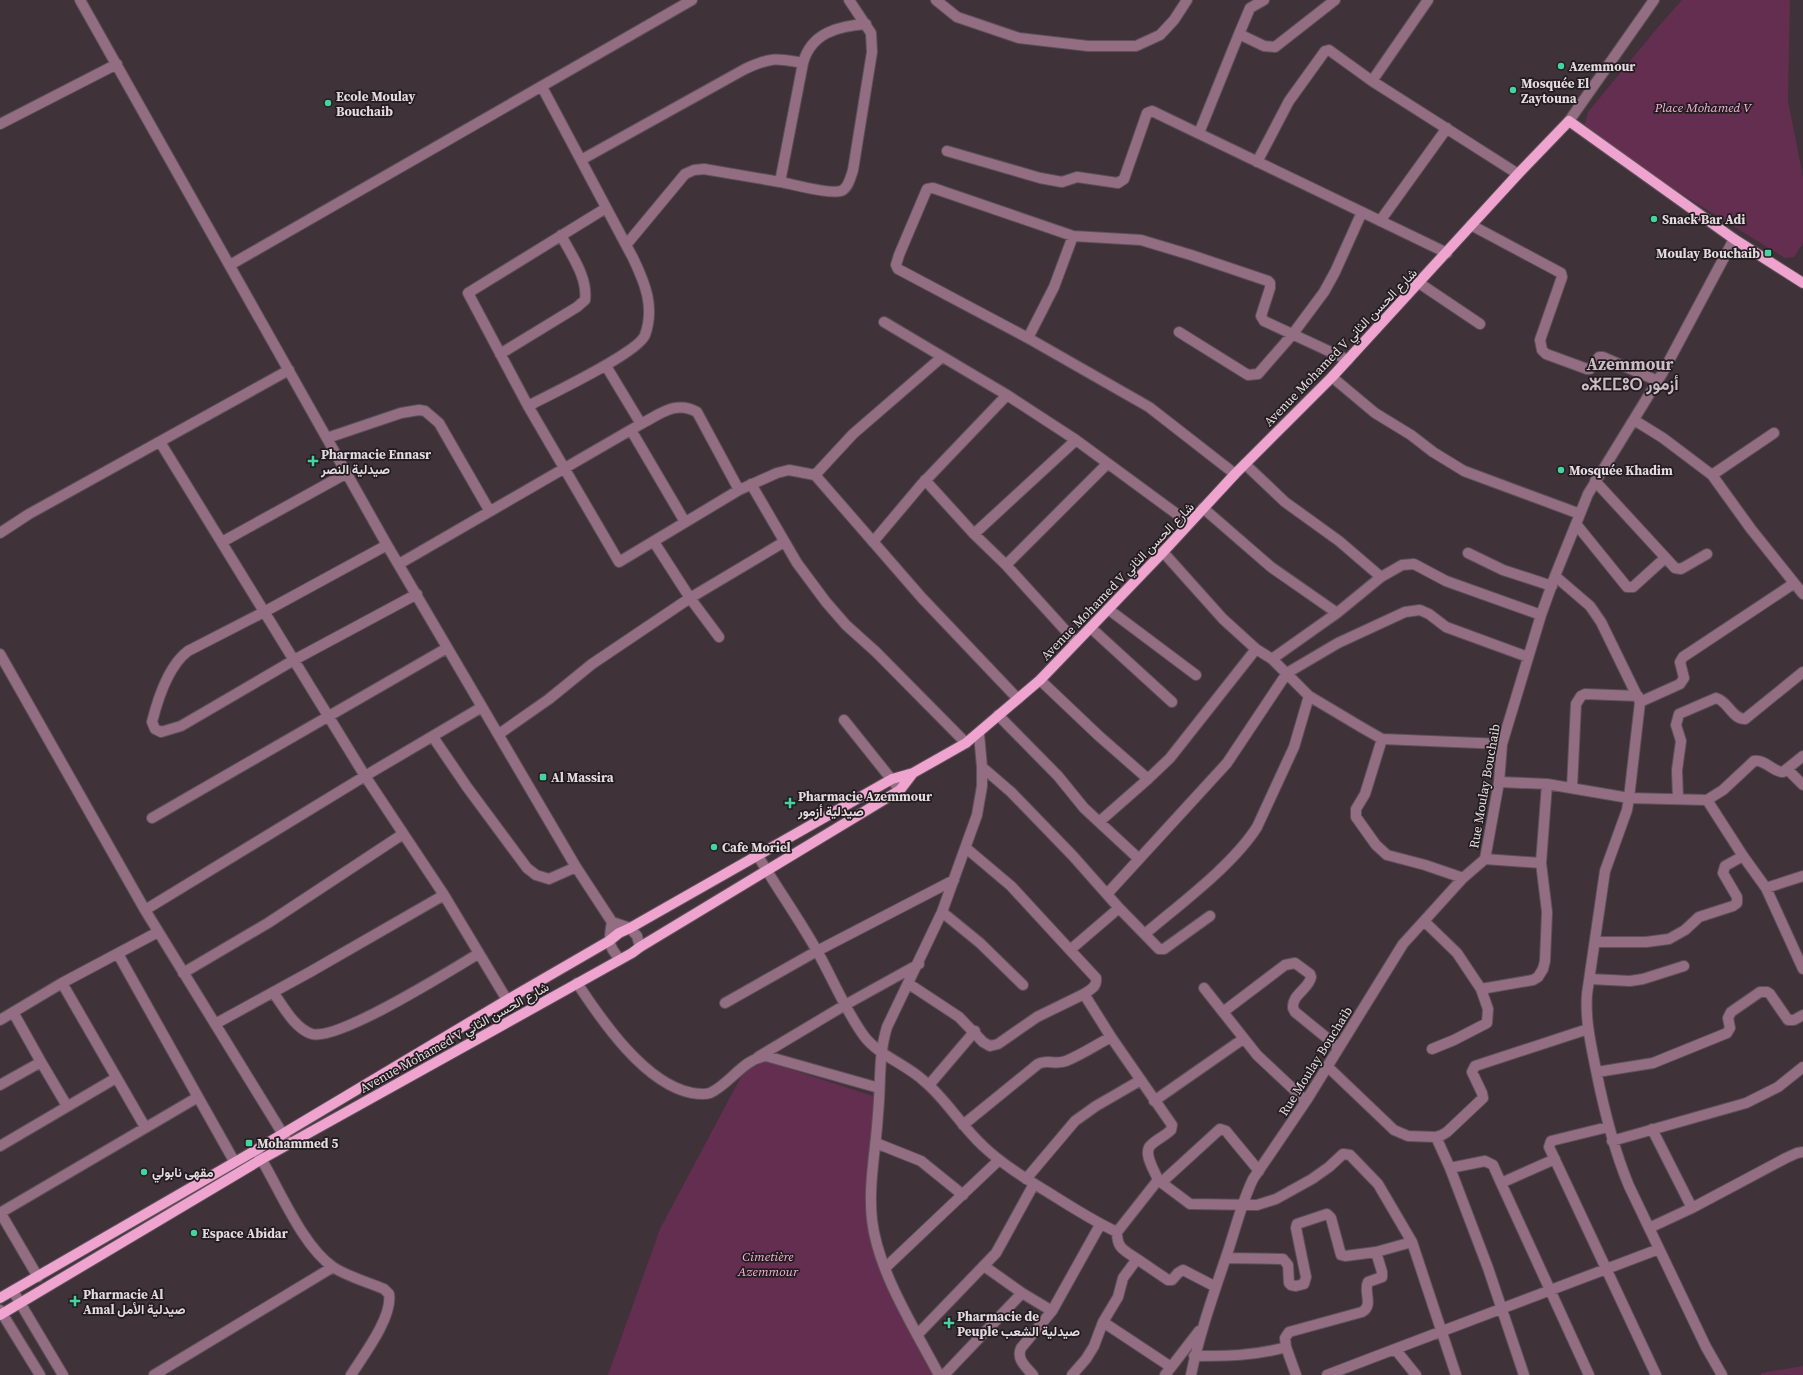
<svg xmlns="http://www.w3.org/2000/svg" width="1803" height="1375" font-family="'Source Serif 4',Vazirmatn,'Noto Sans Tifinagh',serif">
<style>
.green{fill:#642e50}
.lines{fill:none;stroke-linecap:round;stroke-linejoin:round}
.minor-casing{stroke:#5d5057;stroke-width:12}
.major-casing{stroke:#5d5057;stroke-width:12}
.minor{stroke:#936e83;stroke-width:10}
.major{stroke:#efa3cf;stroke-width:10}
.poi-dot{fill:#45d49f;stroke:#221c1f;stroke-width:1.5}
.labels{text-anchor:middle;stroke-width:3.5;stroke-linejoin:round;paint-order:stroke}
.poi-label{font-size:13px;font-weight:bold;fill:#e4dbe0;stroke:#221c1f;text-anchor:start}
.park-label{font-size:13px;font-style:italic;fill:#f6b3d9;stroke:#221c1f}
.street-label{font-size:13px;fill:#e4dbe0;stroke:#221c1f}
.district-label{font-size:17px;font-weight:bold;fill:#cdbcc5;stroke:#221c1f}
</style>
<rect width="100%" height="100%" fill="#3f3239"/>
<path class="green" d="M 1682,0 L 1790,0 L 1788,101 L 1803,177 L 1803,243 L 1794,257 L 1785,258 L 1595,140 L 1584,128 L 1588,112 L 1659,26 Z
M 762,1060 L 879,1098 L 868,1211 L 922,1351 L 937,1375 L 608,1375 L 660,1229 L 743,1073 Z
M 1803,1366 L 1803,1375 L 1761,1375 L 1761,1373 Z"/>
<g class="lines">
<defs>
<path id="minor" d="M 80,0 L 387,545 L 576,867 L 612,922 L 630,928 L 637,936 L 640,947
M 936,0 L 957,17 L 1019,38 L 1088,46 L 1136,46 L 1160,35 L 1174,20 L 1187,0
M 1239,34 L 1250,8 L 1264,0
M 803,63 C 811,33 838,26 866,24
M 1372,81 L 1428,0
M 542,87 L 633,258 C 645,283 655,307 645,335 C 638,353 549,395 528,406 L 619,562 L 739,490 L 777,473 L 789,470 L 815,475 L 922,598 L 1018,699
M 1569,121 L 1654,0
M 0,124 L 117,64
M 1199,133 L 1239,34 L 1264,46 L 1275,47 L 1335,0
M 947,151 L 1040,178 L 1062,182 L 1077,177 L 1118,183 L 1124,179 L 1147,113 L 1152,111 L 1447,253
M 581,160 L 745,69 C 771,57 775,58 803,63 L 780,182 C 793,184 834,196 843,190 C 849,186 851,176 853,170 L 872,52 L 871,33 L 849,0
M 1257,162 L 1289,101 L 1325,51 L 1329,50 L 1372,81 L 1518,174
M 1380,221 L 1447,128
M 1471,225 L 1561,273 L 1562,277 L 1540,340 L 1542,350 L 1546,354 L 1587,369 L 1590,369 L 1599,357 L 1603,357 L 1658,381
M 626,245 L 685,174 L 694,170 L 704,169 L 780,182
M 230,265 L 692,0
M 1419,283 L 1480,324
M 884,322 L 1007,395 L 1076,440 L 1189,523
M 1179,332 L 1248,375 L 1258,374 L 1292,335 L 1324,292 L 1335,272 L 1362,212
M 1028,338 L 1054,287 L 1073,236
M 500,354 L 577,307 L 585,300 C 588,277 571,255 561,235
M 606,366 L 641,424
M 1332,377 L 1375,413 L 1411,435 L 1433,452 L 1464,471 L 1580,514
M 528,406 L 468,293 L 606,208
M 1634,420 L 1663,438 L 1712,475 L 1751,529 L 1803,594
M 631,430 L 685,522
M 327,438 L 401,413 L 419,410 L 425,411 L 439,423 L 489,510
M 160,442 L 365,776 L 444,895 L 507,1000
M 1245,464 L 1285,502 L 1339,541 L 1381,577 L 1402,565 L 1414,564 L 1446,581 L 1541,615
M 1235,474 L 1149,407 L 1028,338 L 898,269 L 896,265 L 899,255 L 927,189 L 933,188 L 1073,236 L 1141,240 L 1191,255 L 1268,281 L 1270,283 L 1270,288 L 1261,316 L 1264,321 L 1348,360
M 815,475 L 853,434 L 942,357
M 1712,475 L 1774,433
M 925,480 L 974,534 L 1006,565
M 1595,481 L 1675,568 L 1681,569 L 1707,554
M 751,484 L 797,563 L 826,602 L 846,625 L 876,652 L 966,743
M 1203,508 L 1271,567 L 1337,613 L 1381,577
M 1576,524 L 1627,587 L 1633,587 L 1665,558
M 0,533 L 29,514 L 289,370
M 974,534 L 1076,440
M 222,542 L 347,473
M 654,542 L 690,598 L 719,637
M 873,542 L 921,485 L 1007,395
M 387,545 L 264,612 L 188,651 C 168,666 158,698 152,722 L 155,729 L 161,732 L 181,726 L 294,660 L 417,594
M 1163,552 L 1223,619 L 1256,649 L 1272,659 L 1309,696 L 1361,727 L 1382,739 L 1502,744
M 1468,553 L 1503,570 L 1552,586
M 399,564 L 641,424 C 660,414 676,400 697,412 L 739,490
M 1555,576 L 1590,606 L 1601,622 L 1640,702 L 1629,798 L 1627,810 L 1605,871 L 1587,994 C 1585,1020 1591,1045 1596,1070 C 1604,1110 1613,1148 1629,1186 L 1706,1347 L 1722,1375
M 1108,609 L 1196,675
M 1091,628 L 1172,702
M 1076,642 L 1006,565 L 1107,464
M 0,654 L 145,910 L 289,1144
M 1272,659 L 1337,613
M 1040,680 L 1099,736 L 1148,779 L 1099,822
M 1640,702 L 1680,684 L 1684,678 L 1680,662 L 1683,657 L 1793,584
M 998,715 L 1058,776 L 1084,808 L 1139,859
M 844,720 L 900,790
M 499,734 L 549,699 L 592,664 L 690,598 L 784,542
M 433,737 L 467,787 L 527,868 L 536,875 L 549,879 L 576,867
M 1382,739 L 1365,794 L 1356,809 L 1356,817 L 1376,845 L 1387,855 L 1425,865 L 1463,878
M 982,767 L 1011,792 L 1073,856 L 1119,908 L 1159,949 L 1164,949 L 1210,916
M 1788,770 L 1803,785
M 1148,779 L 1170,758 L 1256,649
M 1499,782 L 1547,784 L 1629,798 L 1707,800 L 1723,790 L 1754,761 C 1765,759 1773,772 1783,772 L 1803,756
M 1572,788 L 1576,704 L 1581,696 L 1585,694 L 1638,696
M 1678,799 L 1677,770 L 1681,741 L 1676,725 L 1679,714 L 1716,698 C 1728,701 1732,719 1745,719 L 1803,672
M 1707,800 L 1743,856 L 1766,888 L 1803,876
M 152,818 L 447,648
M 966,848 L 1011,886 L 1070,950 L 1119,908
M 758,856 C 777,888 799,919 817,951 C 833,979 845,1010 864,1036 C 879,1056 906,1064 924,1081 C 947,1100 961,1126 983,1146 C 1004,1166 1030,1181 1054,1196 C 1075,1209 1095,1222 1117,1232 L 1158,1180 L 1190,1204 L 1257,1205 L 1276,1199 L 1312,1179 L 1329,1167 L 1343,1154 L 1350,1155 L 1378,1184 L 1412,1242 L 1456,1375
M 1485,859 L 1541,863
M 1766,888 L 1803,969
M 1107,894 L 1227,763 L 1287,673 L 1338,643 L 1405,612 L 1420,610 L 1429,614 L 1446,627 L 1528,657
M 145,910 L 365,776 L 482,707
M 942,912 L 980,943 L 1023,985
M 1424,921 L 1457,953 L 1481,989 L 1533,980 L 1538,977 L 1543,969 L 1545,961 L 1547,912 L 1541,863 L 1547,784
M 612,922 C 609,939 607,946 620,959
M 1145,934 C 1180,904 1233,865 1257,827 L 1294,747 L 1309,696
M 1595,942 L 1646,942 L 1669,939 L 1685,930 L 1699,917 L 1733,906 L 1737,903 L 1737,897 L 1723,873 L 1725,866 L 1743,856
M 1070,950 L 1096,978 C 1097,987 1091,989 1084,994 L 1111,1037 L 1172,1125 L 1171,1130 C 1165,1136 1157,1139 1151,1145 C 1142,1153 1155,1171 1158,1180
M 183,973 L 268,923 L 403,834
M 1590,979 L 1630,981 L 1643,979 L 1684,966
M 62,983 L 145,1127
M 577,983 C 602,1021 645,1084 692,1093 C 698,1094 705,1095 710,1093 C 730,1084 743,1059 766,1056 L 879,1088
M 909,984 L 959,1017 L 983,1042 L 990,1046 L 998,1044 L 1037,1017 L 1084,994
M 1204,988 L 1257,1055 L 1306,1101
M 273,992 C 283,1006 295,1029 312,1034 C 339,1041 451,970 478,954
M 725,1003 L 817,951 L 954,880
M 1223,1012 L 1285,965 L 1295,963 L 1310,974 L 1311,977 C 1309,989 1292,994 1293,1008 L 1295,1012 L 1338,1047
M 0,1020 L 62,983 L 158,932
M 215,1024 L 310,972 L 444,895
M 1432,1049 L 1454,1040 L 1487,1023 L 1488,1009 L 1481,989
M 758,1057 L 845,1005 L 919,964
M 41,1062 L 67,1106
M 1328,1067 L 1394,1130 L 1408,1136 L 1436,1137 L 1442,1135 L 1447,1132 L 1483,1098 L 1482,1093 L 1472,1072 L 1475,1066 L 1588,1029
M 1597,1072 L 1653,1063 L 1727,1033 L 1730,1028 L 1728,1018 L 1731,1012 L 1760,992 L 1767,992 L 1770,994 L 1788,1020 L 1794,1020 L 1803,1015
M 0,1085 L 41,1062 L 13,1012
M 929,1085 L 975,1031
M 198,1097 L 234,1161
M 1154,1101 L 1243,1039
M 963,1125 L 1038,1064 C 1047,1059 1056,1065 1066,1061 C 1081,1055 1096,1045 1111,1037
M 1608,1127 L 1551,1141 L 1549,1147 L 1656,1375
M 1652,1129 L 1692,1208
M 1436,1137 L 1450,1168 L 1485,1161 L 1493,1165 L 1501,1183 L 1555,1159
M 1612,1141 L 1746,1103 L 1778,1087 L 1803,1067
M 876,1143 L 921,1161 L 963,1195
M 0,1146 L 116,1078
M 257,1152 C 278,1185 301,1245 333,1267 C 348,1277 368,1282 384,1289 L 389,1294 C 393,1317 363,1356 351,1375
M 1450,1168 L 1488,1268 L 1524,1375
M 1026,1179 L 1075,1121 L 1096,1106 L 1141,1080
M 1162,1182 L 1220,1129 L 1226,1131 L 1259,1171
M 1501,1183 L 1589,1375
M 0,1212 L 38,1277
M 0,1213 L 198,1097 L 118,954
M 1649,1228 L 1692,1208 L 1786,1158 L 1797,1153 L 1803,1152
M 1226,1258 L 1283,1259 L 1288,1265 L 1289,1283 L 1291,1285 L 1296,1286 L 1304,1284 L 1306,1277 L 1296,1228 L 1297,1224 L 1327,1214 L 1331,1218 L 1341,1255 L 1345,1256 L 1376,1252
M 1137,1259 L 1168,1280 L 1172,1280 L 1178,1273 L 1183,1270 L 1216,1287
M 984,1266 L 1022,1293 L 1052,1311 L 1100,1225
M 885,1268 L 999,1160
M 13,1291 L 63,1375
M 0,1310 L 40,1375
M 1103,1322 L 1171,1367
M 917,1335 L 996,1253 L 1034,1184
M 1286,1347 L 1296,1375
M 1194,1356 C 1226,1356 1255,1356 1286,1347 L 1285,1338 L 1289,1332 L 1362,1312 C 1374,1305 1363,1292 1368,1282 L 1382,1277 L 1382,1272 L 1376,1252 L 1412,1242
M 154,1375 L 333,1267
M 939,1375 C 915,1329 878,1272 872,1220 C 868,1185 876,1149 878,1114 C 881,1085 878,1056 887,1027 L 942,912 L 977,815 L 982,786 L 982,767 L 979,734
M 944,1375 L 1022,1293
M 1033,1375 C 1026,1367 1016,1359 1021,1348 L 1052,1311
M 1072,1375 L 1086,1359 L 1094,1346 L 1103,1322 L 1118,1297 L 1123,1278 L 1137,1259 C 1124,1250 1117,1249 1117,1232
M 1165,1375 L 1199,1331
M 1191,1375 C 1199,1335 1213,1296 1226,1257 C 1235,1231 1241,1204 1253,1179 L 1306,1101 L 1403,944 L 1463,878 L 1485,859 L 1499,782 L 1502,744 L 1541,615 L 1555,576 L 1588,494 L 1663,372 L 1734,239
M 1327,1375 L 1395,1349
M 1416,1375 L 1395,1349 L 1659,1249"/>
<path id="major" d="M 0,1298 L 256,1150 L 507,1000 L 609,941 L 619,933 L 630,928 L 892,779 L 913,773 L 966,743 L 1040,680 L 1163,552 L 1235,474 L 1332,377 L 1518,174 L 1569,121 L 1734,239 L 1803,283
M 0,1315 L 262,1159 L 632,953 L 640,947 L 900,790 L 913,773"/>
</defs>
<use href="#minor" class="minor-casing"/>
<use href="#major" class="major-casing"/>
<use href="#minor" class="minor"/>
<use href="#major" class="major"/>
</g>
<g class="poi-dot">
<circle cx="1561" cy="66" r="4"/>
<circle cx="1513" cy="90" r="4"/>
<circle cx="328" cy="103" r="4"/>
<circle cx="1654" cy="219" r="4"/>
<rect x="1764" y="249" width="8" height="8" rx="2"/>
<path d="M311 455h4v4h4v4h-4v4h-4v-4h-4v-4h4z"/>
<circle cx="1561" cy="470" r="4"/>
<rect x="539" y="773" width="8" height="8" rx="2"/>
<path d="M788 797h4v4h4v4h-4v4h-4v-4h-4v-4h4z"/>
<circle cx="714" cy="847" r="4"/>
<rect x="245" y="1139" width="8" height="8" rx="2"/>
<circle cx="144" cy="1172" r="4"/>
<circle cx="194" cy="1233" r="4"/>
<path d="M73 1295h4v4h4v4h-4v4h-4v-4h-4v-4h4z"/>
<path d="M947 1317h4v4h4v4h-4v4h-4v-4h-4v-4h4z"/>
</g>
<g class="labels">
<g class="poi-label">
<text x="1569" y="71">Azemmour</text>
<text x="1521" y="88">Mosquée El<tspan x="1521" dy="15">Zaytouna</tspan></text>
<text x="336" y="101">Ecole Moulay<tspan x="336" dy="15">Bouchaib</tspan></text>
<text x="1662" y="224">Snack Bar Adi</text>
<text x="1760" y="258" text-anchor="end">Moulay Bouchaib</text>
<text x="321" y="459">Pharmacie Ennasr<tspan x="321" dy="15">صيدلية النصر</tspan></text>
<text x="1569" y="475">Mosquée Khadim</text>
<text x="551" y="782">Al Massira</text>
<text x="798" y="801">Pharmacie Azemmour<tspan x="798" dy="15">صيدلية أزمور</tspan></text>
<text x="722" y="852">Cafe Moriel</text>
<text x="257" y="1148">Mohammed 5</text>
<text x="152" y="1177">مقهى نابولي</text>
<text x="202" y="1238">Espace Abidar</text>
<text x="83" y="1299">Pharmacie Al<tspan x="83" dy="15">Amal صيدلية الأمل</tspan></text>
<text x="957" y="1321">Pharmacie de<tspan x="957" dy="15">Peuple صيدلية الشعب</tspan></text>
</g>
<g class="park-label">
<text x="1703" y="112">Place Mohamed V</text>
<text x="768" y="1261">Cimetière<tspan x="768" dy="15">Azemmour</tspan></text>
</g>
<g class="street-label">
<text transform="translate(1340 347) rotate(-46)" y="5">Avenue Mohamed V شارع الحسن الثاني</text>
<text transform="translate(1117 581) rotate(-46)" y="5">Avenue Mohamed V شارع الحسن الثاني</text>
<text transform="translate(1484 786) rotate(-80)" y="5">Rue Moulay Bouchaib</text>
<text transform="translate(454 1037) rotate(-29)" y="5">Avenue Mohamed V شارع الحسن الثاني</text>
<text transform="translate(1315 1061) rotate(-58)" y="5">Rue Moulay Bouchaib</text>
</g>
<g class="district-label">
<text x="1630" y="370">Azemmour<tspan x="1630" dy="20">ⴰⵣⵎⵎⵓⵔ أزمور</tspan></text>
</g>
</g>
</svg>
